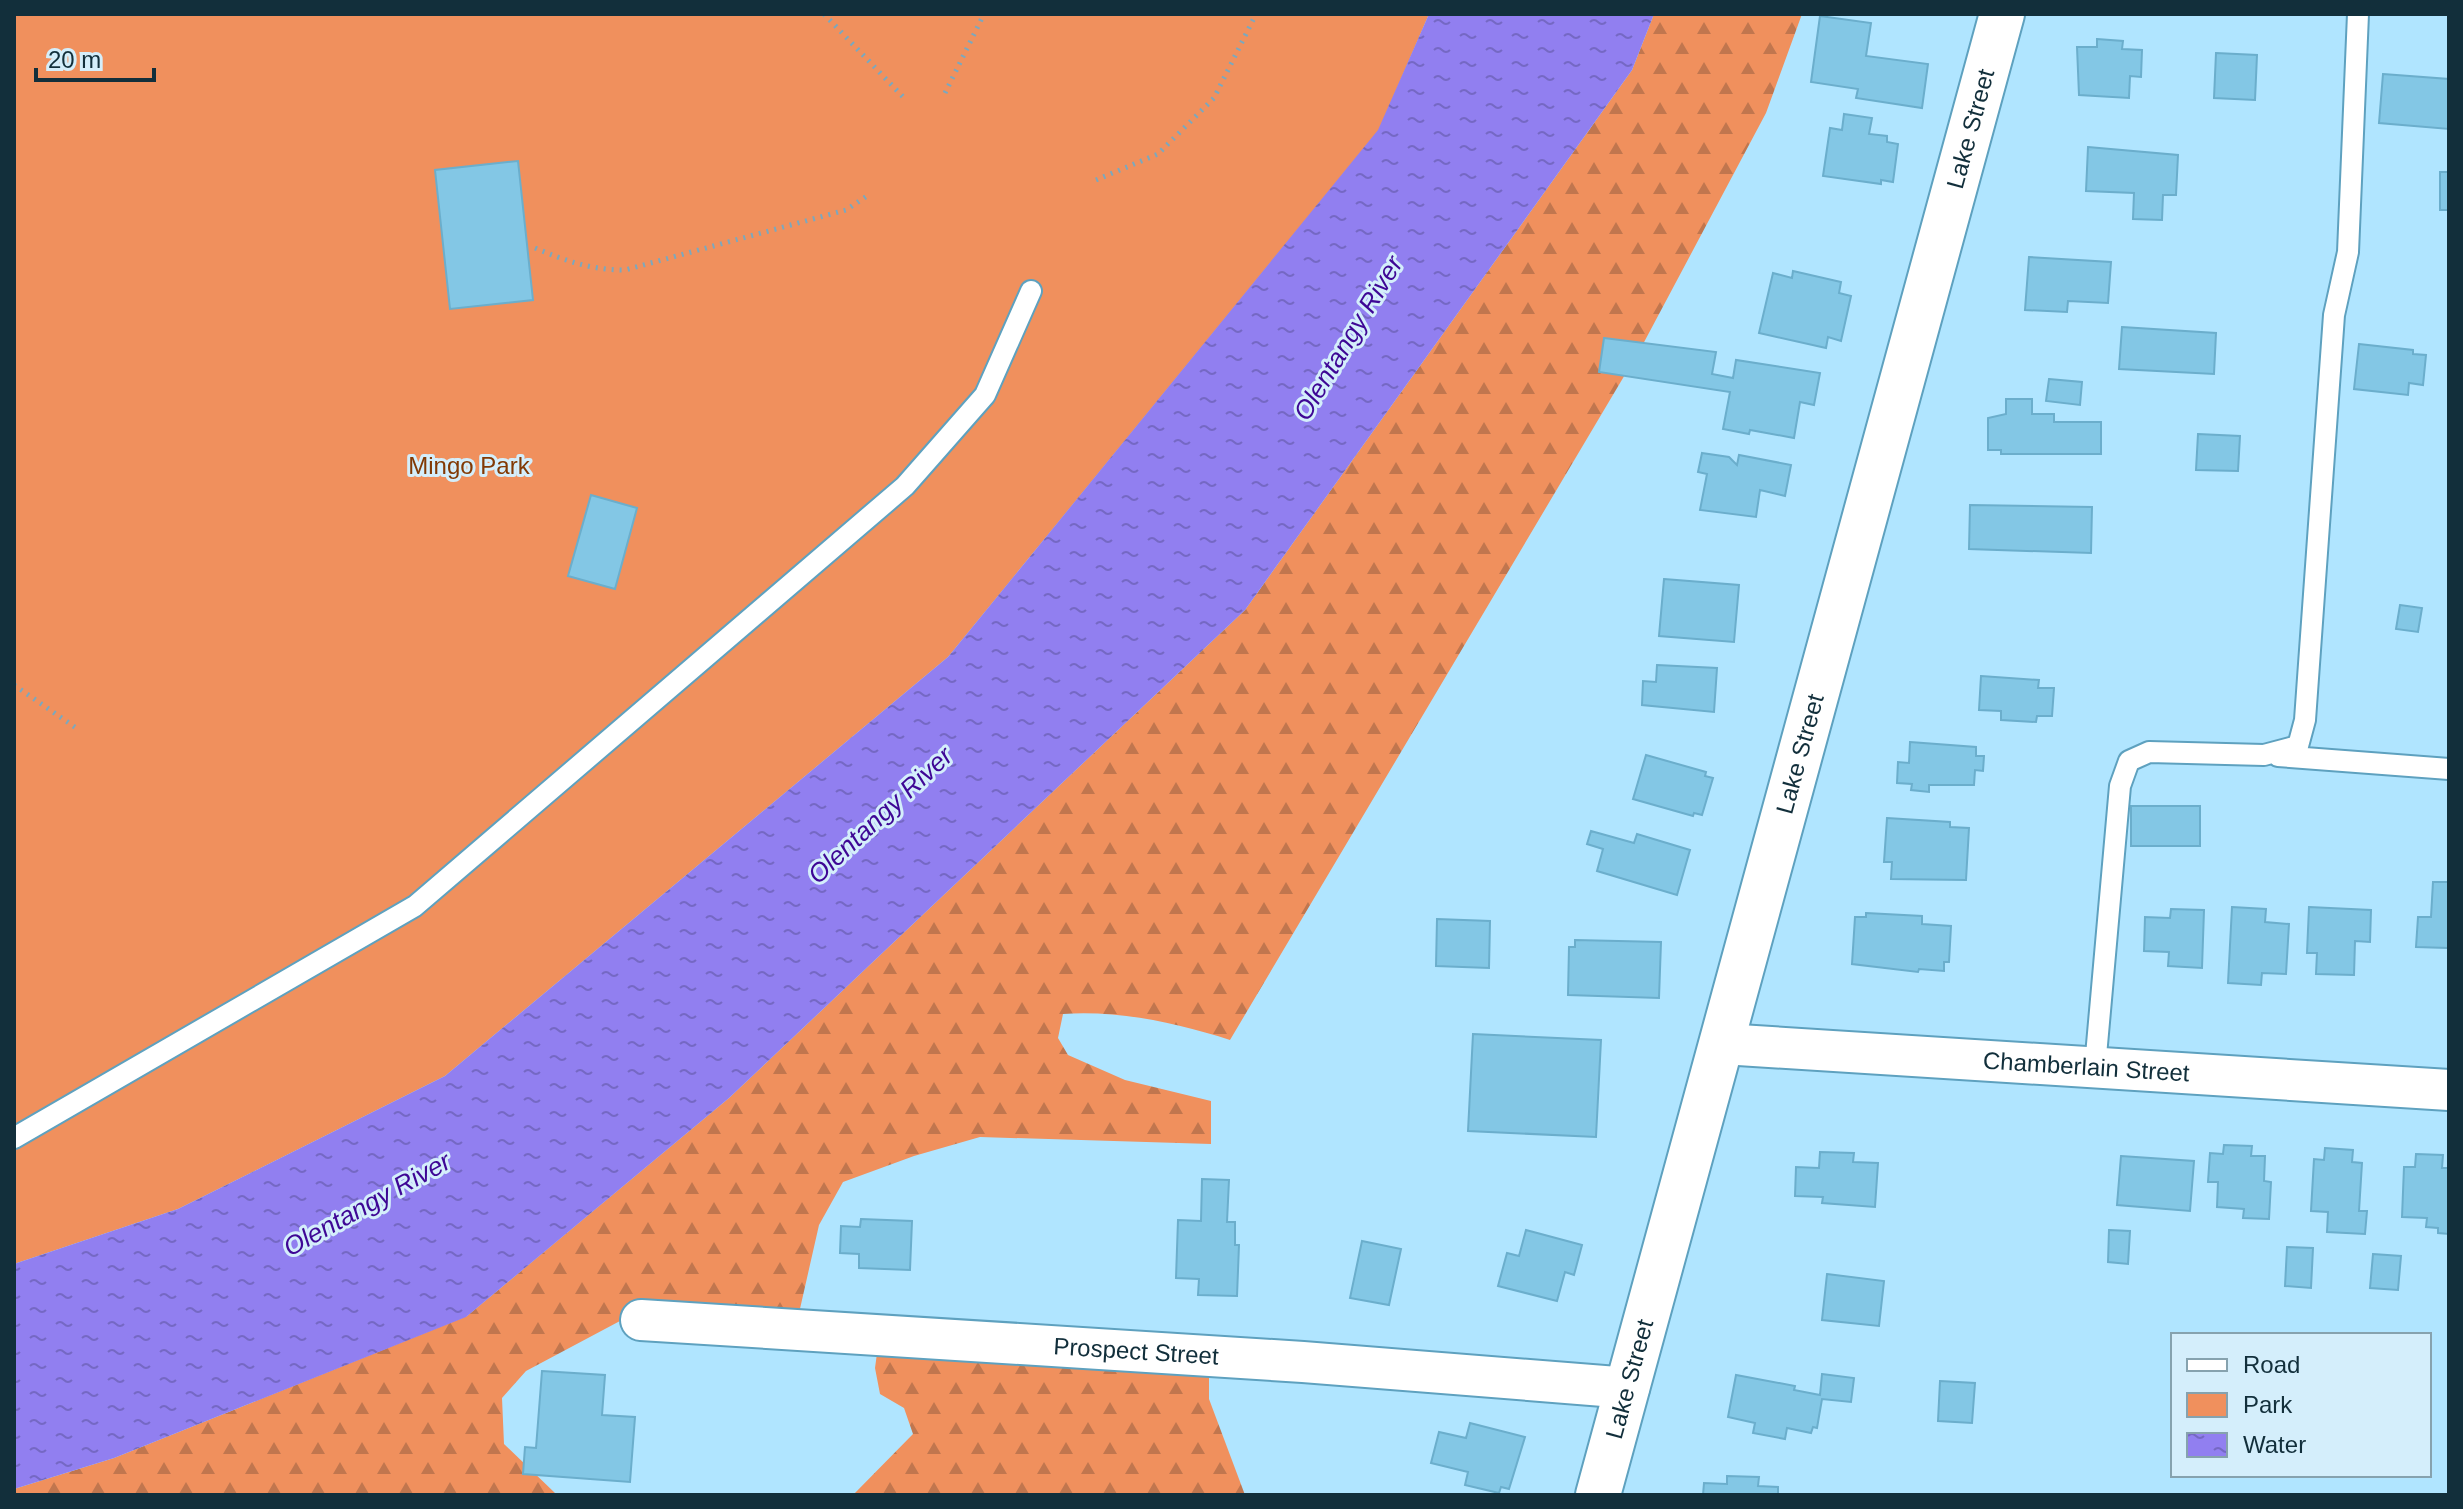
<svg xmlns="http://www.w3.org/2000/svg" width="2463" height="1509" font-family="Helvetica,sans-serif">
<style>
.forest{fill:url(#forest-firs)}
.park{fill:#f0905d}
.water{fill:url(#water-ripples)}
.building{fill:#83c7e5;stroke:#6baecc;stroke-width:2}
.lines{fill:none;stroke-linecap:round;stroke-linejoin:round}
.lane-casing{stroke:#5ea1bf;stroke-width:24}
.street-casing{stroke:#5ea1bf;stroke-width:44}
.primary-casing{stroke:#5ea1bf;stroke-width:48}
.path{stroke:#7ba8be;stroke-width:5;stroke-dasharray:2 6;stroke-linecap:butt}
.lane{stroke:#fff;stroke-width:20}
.street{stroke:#fff;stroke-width:40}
.primary{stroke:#fff;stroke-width:44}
.labels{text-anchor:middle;stroke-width:6;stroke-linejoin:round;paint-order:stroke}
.street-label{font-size:24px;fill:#122f3b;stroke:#d4eefb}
.park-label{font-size:24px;fill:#823904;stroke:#d4eefb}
.water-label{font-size:26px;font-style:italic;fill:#3e0795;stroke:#d4eefb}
</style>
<defs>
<pattern id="forest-firs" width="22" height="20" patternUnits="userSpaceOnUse" patternTransform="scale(2)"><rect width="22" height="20" fill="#f0905d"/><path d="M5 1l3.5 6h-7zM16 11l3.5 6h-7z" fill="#c1764e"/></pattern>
<pattern id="water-ripples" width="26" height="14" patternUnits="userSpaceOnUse" patternTransform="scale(2)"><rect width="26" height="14" fill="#917ff0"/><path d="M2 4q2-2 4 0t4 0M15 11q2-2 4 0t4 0" fill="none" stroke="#7568c4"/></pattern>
</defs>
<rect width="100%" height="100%" fill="#b0e5ff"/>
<path class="forest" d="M 1654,14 L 1802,14 L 1766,113 L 1642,346 L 1230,1040 C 1178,1023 1118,1010 1063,1014 L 1058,1038 L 1068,1055 L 1125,1080 L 1211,1101 L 1211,1144 L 980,1137 L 914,1156 L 843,1182 L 819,1225 L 797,1322 L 635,1313 L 526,1371 L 502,1398 L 504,1444 L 555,1493 L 564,1495 L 14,1495 L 14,1489 L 114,1458 L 467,1316 L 729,1098 L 1245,610 L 1632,70 Z
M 878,1346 L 1209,1366 L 1209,1399 L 1245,1495 L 853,1495 L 913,1434 L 904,1408 L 880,1394 L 875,1368 Z"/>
<path class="park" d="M 14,14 L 1429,14 L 1379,130 L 948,657 L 445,1076 L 178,1209 L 14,1264 Z"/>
<path class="water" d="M 1429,14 L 1654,14 L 1632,70 L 1245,610 L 729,1098 L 466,1317 L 114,1458 L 14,1489 L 14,1264 L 178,1209 L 445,1076 L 948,657 L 1378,130 Z"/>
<path class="building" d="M 1820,16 L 1871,23 L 1866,56 L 1928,64 L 1922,108 L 1856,98 L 1858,89 L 1811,82 Z
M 2097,39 L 2123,41 L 2122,49 L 2142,50 L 2141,77 L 2130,76 L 2129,98 L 2079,95 L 2077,47 L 2097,47 Z
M 2216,53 L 2257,55 L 2255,100 L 2214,98 Z
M 2383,74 L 2449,79 L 2449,129 L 2379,123 Z
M 1844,114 L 1872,118 L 1869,134 L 1887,136 L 1887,142 L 1898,144 L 1893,182 L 1881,180 L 1881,184 L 1823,176 L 1830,128 L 1842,130 Z
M 2088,147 L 2178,155 L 2176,195 L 2163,195 L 2162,220 L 2133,219 L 2134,193 L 2086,191 Z
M 518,161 L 533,300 L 450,309 L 435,170 Z
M 2440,172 L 2449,172 L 2449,210 L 2440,210 Z
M 2029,257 L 2111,262 L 2108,303 L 2068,301 L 2067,312 L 2025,310 Z
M 1793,271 L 1841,282 L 1839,293 L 1851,296 L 1841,341 L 1828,337 L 1826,348 L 1759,333 L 1773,273 L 1792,278 Z
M 2122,327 L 2216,333 L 2214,374 L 2119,369 Z
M 1604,338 L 1716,352 L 1712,374 L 1733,378 L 1736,360 L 1820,373 L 1814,405 L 1800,402 L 1794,438 L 1750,430 L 1749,434 L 1723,429 L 1730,392 L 1599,372 Z
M 2359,344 L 2413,350 L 2413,354 L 2426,355 L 2423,385 L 2409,383 L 2408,395 L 2354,389 Z
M 2049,379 L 2082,382 L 2080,405 L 2046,401 Z
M 2006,399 L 2032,399 L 2032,414 L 2054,414 L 2054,422 L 2101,422 L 2101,454 L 2001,454 L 2001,450 L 1988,450 L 1988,418 L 2006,414 Z
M 2198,434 L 2240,436 L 2238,471 L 2196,470 Z
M 1702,453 L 1729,457 L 1737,465 L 1739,455 L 1791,465 L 1785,496 L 1760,490 L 1756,517 L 1700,510 L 1707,474 L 1698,472 Z
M 591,495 L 637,508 L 615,589 L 568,576 Z
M 1970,505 L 2092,507 L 2091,553 L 1969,549 Z
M 1664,579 L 1739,585 L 1734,642 L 1659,636 Z
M 2400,605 L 2422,608 L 2418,632 L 2396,629 Z
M 1657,665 L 1717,668 L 1714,712 L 1642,705 L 1643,681 L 1656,682 Z
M 1981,676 L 2039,680 L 2038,688 L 2054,688 L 2052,716 L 2037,716 L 2036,722 L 2001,720 L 2001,711 L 1979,710 Z
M 1910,742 L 1976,747 L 1976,756 L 1984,756 L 1983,771 L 1975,770 L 1974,785 L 1929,785 L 1929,792 L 1911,790 L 1912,784 L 1897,783 L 1898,762 L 1909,763 Z
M 1646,755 L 1706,772 L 1705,776 L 1713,778 L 1702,815 L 1694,813 L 1693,816 L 1633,799 Z
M 2131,806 L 2200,806 L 2200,846 L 2131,846 Z
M 1887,818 L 1950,822 L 1950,827 L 1969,828 L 1966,880 L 1891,879 L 1892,862 L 1884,862 Z
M 1591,831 L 1634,843 L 1637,834 L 1690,850 L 1677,895 L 1597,871 L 1603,849 L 1587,844 Z
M 2433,882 L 2449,882 L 2449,962 L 2448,948 L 2416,947 L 2418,917 L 2431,917 Z
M 2232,907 L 2266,909 L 2265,922 L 2289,924 L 2286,974 L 2262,973 L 2261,985 L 2228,983 Z
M 2309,907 L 2371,910 L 2370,942 L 2355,941 L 2354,975 L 2316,974 L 2317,953 L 2307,953 Z
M 2171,909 L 2204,910 L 2202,968 L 2168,966 L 2169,952 L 2144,951 L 2145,917 L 2170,918 Z
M 1866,913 L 1922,916 L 1922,924 L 1951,926 L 1949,962 L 1944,962 L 1944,971 L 1919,969 L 1918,972 L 1852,964 L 1855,917 L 1866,917 Z
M 1437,919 L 1490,921 L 1489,968 L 1436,966 Z
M 1575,940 L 1661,942 L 1659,998 L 1568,995 L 1569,947 L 1575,947 Z
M 1473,1034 L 1601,1040 L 1596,1137 L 1468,1131 Z
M 2224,1145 L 2252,1146 L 2251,1156 L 2265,1156 L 2264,1181 L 2271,1182 L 2269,1219 L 2243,1218 L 2244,1209 L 2217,1207 L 2218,1182 L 2208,1182 L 2210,1153 L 2223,1154 Z
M 2325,1148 L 2353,1150 L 2352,1162 L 2362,1163 L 2359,1211 L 2367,1211 L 2365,1234 L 2327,1232 L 2328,1212 L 2311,1211 L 2314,1159 L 2324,1160 Z
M 1820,1152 L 1854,1153 L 1853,1162 L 1878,1163 L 1875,1207 L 1822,1203 L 1823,1197 L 1795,1196 L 1796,1167 L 1819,1168 Z
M 2416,1154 L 2443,1155 L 2442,1168 L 2449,1168 L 2449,1234 L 2438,1233 L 2438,1228 L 2426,1227 L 2427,1218 L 2402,1217 L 2404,1167 L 2415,1167 Z
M 2121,1156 L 2194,1161 L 2190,1211 L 2117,1205 Z
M 1202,1179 L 1229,1180 L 1227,1222 L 1235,1222 L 1235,1245 L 1239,1245 L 1237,1296 L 1198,1295 L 1199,1279 L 1176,1278 L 1178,1220 L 1201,1221 Z
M 861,1219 L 912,1221 L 910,1270 L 859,1268 L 859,1254 L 840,1253 L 841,1226 L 860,1227 Z
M 1526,1230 L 1582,1245 L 1574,1275 L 1565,1272 L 1557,1301 L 1498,1286 L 1507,1253 L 1519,1256 Z
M 2109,1230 L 2130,1231 L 2128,1264 L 2108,1262 Z
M 1362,1241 L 1401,1249 L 1389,1305 L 1350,1298 Z
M 2287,1247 L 2313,1248 L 2311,1288 L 2285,1286 Z
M 2373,1254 L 2401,1256 L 2398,1290 L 2370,1288 Z
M 1827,1274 L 1884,1281 L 1879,1326 L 1822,1320 Z
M 542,1371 L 605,1375 L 602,1415 L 635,1417 L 630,1482 L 523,1474 L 525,1447 L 536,1448 Z
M 1822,1374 L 1854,1378 L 1851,1402 L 1822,1399 L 1817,1428 L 1813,1427 L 1811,1433 L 1787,1428 L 1785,1439 L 1753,1433 L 1755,1423 L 1728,1417 L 1736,1375 L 1795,1386 L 1794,1390 L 1820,1395 Z
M 1940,1381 L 1975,1383 L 1972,1423 L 1938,1421 Z
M 1470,1423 L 1525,1437 L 1509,1489 L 1501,1487 L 1499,1493 L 1465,1485 L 1468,1472 L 1431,1463 L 1439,1432 L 1466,1438 Z
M 1727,1476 L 1759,1477 L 1758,1486 L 1778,1487 L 1778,1495 L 1703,1495 L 1704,1483 L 1727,1484 Z"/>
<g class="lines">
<defs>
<path id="lane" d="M 2278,756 L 2449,769
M 2095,1067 L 2120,786 L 2129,761 L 2149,752 L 2264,755 L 2298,746 L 2305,720 L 2334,315 L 2348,252 L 2358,14
M 14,1138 L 415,906 L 905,486 L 985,395 L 1031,291"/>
<g id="street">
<path id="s1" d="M 1723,1044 L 2449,1090"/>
<path id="s2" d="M 641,1320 L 1303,1362 L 1629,1388"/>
</g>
<g id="primary">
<path id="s3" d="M 1598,1495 L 2002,14"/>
</g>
</defs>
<use href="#lane" class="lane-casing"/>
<use href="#street" class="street-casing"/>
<use href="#primary" class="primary-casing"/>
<path class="path" d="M 824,14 L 905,99
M 945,93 L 984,14
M 1096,180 L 1158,154 L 1214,98 L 1256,14
M 535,248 C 566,261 591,270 625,270 L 846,210 L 867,196
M 14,685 L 79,730"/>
<use href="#lane" class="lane"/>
<use href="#street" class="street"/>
<use href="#primary" class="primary"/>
</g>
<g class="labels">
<g class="street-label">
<text dy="8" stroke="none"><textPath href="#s3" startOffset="1416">Lake Street</textPath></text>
<text dy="8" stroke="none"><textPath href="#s3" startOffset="768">Lake Street</textPath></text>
<text dy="8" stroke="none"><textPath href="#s1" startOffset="364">Chamberlain Street</textPath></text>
<text dy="8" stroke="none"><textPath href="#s2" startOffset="496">Prospect Street</textPath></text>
<text dy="8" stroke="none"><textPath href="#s3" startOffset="120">Lake Street</textPath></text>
</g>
<g class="park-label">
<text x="469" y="474">Mingo Park</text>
</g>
<g class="water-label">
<text transform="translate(1348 338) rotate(-59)" y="9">Olentangy River</text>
<text transform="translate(880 815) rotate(-43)" y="9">Olentangy River</text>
<text transform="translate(367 1204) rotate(-29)" y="9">Olentangy River</text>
</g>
</g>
<rect width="2463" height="1509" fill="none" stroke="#122f3b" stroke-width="32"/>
<rect x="2171" y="1333" width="260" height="144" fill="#d4eefb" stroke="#86a2ae" stroke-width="2"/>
<rect x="2187" y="1359" width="40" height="12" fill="#ffffff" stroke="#86a2ae" stroke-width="2"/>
<text x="2243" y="1373" font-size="24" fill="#122f3b">Road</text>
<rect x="2187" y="1393" width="40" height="24" fill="#f0905d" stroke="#86a2ae" stroke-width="2"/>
<text x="2243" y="1413" font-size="24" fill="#122f3b">Park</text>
<rect x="2187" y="1433" width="40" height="24" fill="url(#water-ripples)" stroke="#86a2ae" stroke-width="2"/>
<text x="2243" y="1453" font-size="24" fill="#122f3b">Water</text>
<path d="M36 68v12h118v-12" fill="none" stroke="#122f3b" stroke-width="4"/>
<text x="48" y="68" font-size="24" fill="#122f3b" stroke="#d4eefb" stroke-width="6" paint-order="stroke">20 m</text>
</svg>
